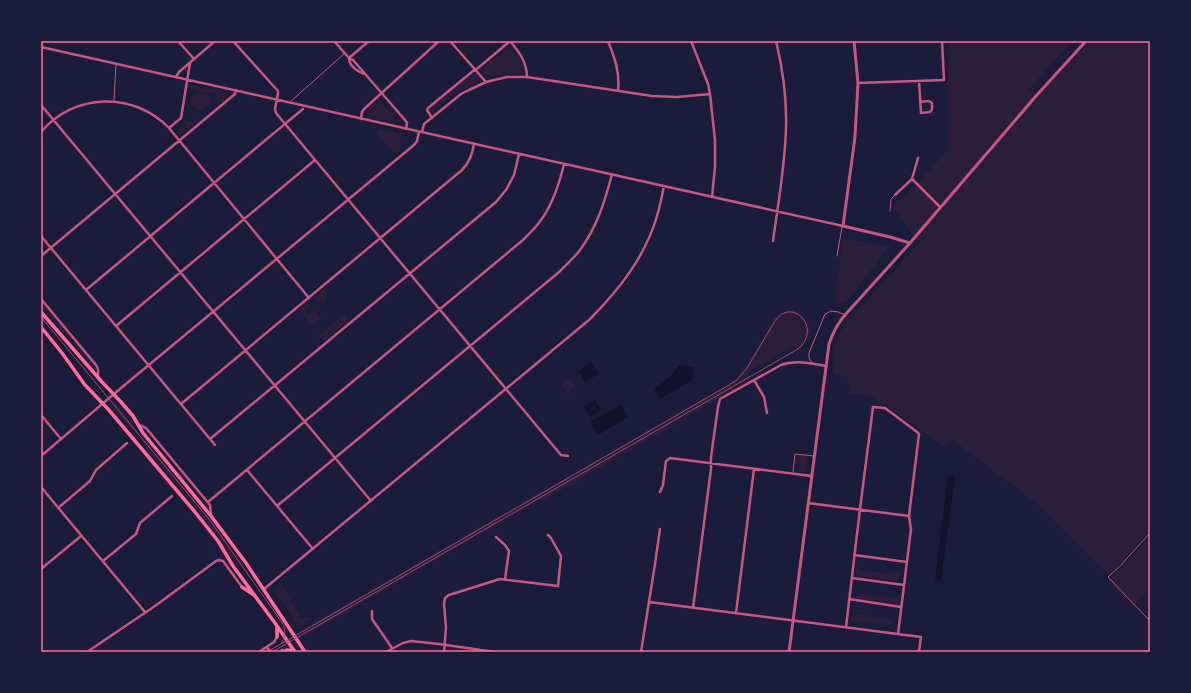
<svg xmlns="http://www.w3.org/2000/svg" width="1191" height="693" font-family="Quicksand,sans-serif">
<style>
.green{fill:#2a1e3b}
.water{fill:#12122b}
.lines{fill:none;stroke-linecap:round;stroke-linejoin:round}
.service{stroke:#c65784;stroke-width:1}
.minor{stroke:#c65784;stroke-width:2.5}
.tertiary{stroke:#c65784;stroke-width:3}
.secondary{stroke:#ff6b9d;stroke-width:3.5}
.tram{stroke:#a44b75;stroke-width:1}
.neatline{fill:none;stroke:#ff6b9d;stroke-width:1.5}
</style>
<rect width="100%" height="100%" fill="#1b1b3a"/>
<path class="green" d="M 949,41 L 1072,41 L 1029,89 L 1036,96 L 1086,41 L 1150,41 L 1150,531 L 1118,566 L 1108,575 L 1035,502 L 950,438 L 947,448 L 872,397 L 850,393 L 847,376 L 833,375 L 835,343 L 843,326 L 893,272 L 918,242 L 892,206 L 916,185 L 947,151 L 949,133 L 948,83 Z
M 508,48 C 517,49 521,61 525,69 L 524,73 L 521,74 L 506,74 L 490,77 C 485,77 483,73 482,68 Z
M 475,72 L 480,77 L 479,82 L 456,93 L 432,114 L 429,112 L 430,108 Z
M 189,84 L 226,92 L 227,96 L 217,104 L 216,102 L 217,94 L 193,90 L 189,86 Z
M 198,93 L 208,94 L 211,103 C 207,108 203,109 196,109 L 191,103 L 191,96 Z
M 380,99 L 395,115 L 391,118 L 393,120 L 392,122 L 367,117 C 365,108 374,104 380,99 Z
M 198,118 L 199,119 L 199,120 L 182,134 L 180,134 L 178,132 L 181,125 L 182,126 L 182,128 L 185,129 L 186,125 L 183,122 L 184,121 L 192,122 Z
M 380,129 L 401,134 L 400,150 L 395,154 L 376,132 Z
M 843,238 L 889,247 L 845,303 L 835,303 Z
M 323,290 L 327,295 L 325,301 L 323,303 L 319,303 L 314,297 Z
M 41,302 L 93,364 L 97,372 L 41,307 Z
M 307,302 L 310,306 L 305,310 L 308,314 L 313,310 L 316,312 L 321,318 L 312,325 L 299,309 Z
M 788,310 C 801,310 807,319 811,330 L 804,346 L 797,351 L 794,346 L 747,373 L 751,380 L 542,501 L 541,499 L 305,636 L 301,630 L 729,384 C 752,367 759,338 776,316 L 780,313 Z
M 344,314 L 349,321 L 323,342 L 318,336 Z
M 569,378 L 576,385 L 568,393 L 561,386 Z
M 114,403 L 116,403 L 133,424 L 132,424 L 200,507 L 244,564 L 243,564 L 244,567 L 237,567 L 205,520 L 155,459 L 154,460 L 144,449 L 145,447 L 120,415 L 118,416 L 110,407 L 110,406 Z
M 146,433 L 209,507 L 208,508 Z
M 799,455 L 808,456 L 806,473 L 796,472 L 796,469 L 799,469 L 799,465 L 795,464 L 796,458 Z
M 146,457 C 180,492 210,532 235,573 L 234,574 L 224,560 L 220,557 L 218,548 L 192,514 L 145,458 Z
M 1150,537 L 1150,588 L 1133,606 L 1108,580 L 1123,567 Z
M 856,566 L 859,567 L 859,570 L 897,574 L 897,572 L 899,572 L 898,581 L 855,576 Z
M 281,583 L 301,618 L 305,617 L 313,618 L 299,627 L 275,592 L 276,587 Z
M 857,593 L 897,598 L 898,595 L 900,595 L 899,604 L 856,599 Z
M 853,614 L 893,619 L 892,626 L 852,621 Z"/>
<path class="water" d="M 591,362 L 599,374 L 585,381 L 579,372 Z
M 679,365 L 694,368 L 692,380 L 660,399 L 654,389 L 671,376 Z
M 595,400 L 601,410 L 590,417 L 584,406 Z
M 621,405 L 628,417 L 598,435 L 590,422 Z
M 952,475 L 955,477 L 941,580 L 938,581 L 935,580 L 948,476 Z"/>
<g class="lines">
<path class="service" d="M 114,101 L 116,64
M 290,102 L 344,54
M 890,211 L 891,199 L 895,195
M 837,256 L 842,227
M 812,363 L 809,358 L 809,353 L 825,314 L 831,311 L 838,312 L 845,315
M 793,472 L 795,454 L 814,456
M 1150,533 L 1120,566 L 1108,577 L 1150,621"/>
<path class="minor" d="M 178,41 L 194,59
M 233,41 L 278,91 L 278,93 L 275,109 L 276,113 L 561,455 L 568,456
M 334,41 L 349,58 L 353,60 L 405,120 L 407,123 L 406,129
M 450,41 L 486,82
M 510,41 C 519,52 527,62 527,77
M 608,41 C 615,58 620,73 618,91
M 691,41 L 708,84 L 710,94 L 715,140 L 715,167 L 712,197
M 41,47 L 843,226
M 349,58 L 369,41
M 349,59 C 350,66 357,72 365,74
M 176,77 L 179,72 L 215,41
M 919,81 L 921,113 L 930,112 L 932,109 L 932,103 L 929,101 L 920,102
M 858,83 L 944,80 L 942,41
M 41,105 L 371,501
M 432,118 L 427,110 L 428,108 L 473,71 L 478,68 L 510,41
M 361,119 L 362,112 L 364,109 L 439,41
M 169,128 L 181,118 L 190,63
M 41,132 C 74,93 133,91 169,128 L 309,298
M 422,132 L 424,124 L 461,94 L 469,90 L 486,82 L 507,77 L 527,77 L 652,96 L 677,97 L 710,94
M 912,179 L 940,207
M 895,195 L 912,179 L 918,158
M 41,236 L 215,445
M 773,241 C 778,204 785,166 786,129 C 787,99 783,70 776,41
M 41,256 L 235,94 L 236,90
M 86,290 L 214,183 L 303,109
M 41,299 L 96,365 L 98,369 L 98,377
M 116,326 L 315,160
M 754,380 L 764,397 L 767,413
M 181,404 L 462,170 C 470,162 472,154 474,144
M 41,415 L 61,439
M 139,425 L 146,428 L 210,505 L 211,516
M 210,439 L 496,202 L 506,190 L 514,175 L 519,154
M 41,456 L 121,388 L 414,145 L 417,141 L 419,132
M 247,470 L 313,549
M 41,487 L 145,612
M 660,492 L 663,485 L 666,461 L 670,458 L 812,476
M 208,502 L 523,240 C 528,235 534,229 538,224 C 552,207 559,185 564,164
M 808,503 L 909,516
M 277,506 L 558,273 C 566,265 574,258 580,250 C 597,227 605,201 612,174
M 58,508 L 90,481 L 96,470 L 127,443
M 496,537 L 505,545 L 509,551 L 505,579
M 854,555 L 907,562
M 103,561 L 136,534 L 140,523 L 172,496
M 41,569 L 81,536
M 852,578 L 904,585
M 264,589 L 589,320 C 619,290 645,257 657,216 C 660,206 662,196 664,186
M 849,599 L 901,607
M 649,602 L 921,637 L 919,652
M 693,608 L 711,469 L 711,457 L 718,407 L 720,399 L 781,365 C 795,360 811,363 826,366
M 372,611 L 372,619 L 392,648
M 736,613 L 754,469
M 846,627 L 860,509 L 873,407 L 885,408 L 917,432 L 919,434 L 909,516 L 911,529 L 898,634
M 267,647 L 270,652
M 87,652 L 155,606 L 216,561 L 219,560 L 223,561 L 242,587
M 259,652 L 274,642 L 277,637
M 280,652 L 282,650 L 287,650
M 386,652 L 403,643 L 411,641 L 439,644 L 495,652
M 444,652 L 446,627 L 444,604 L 445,598 L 449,595 L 500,579 L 558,586 L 561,556 L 551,538 L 548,535
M 641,652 L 655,564 L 660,529"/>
<path class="tertiary" d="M 854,41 L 858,83 L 855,137 L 843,226 L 890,237 L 910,243
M 789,652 L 829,344 C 833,332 837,324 845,315 L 910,243 L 1036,96 L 1086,41"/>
<path class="secondary" d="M 41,312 L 102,382 L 121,402 L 133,416 L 143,433 L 211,516 L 246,563 L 305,652
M 41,327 L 62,353 L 85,385 L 108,409 L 195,512 L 218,541 L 233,566 L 275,623 L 295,652
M 242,587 L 254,595
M 277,637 L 277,627
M 287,650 L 294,651"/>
<path class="tram" d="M 41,317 L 209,519 L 283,624 C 286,631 285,638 281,644
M 267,652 L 729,385 L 737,380 L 747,368 L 775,321 C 792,296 823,328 798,349 L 272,652"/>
</g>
<rect width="1191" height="693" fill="none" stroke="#1b1b3a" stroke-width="84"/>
<rect x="42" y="42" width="1107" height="609" class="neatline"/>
</svg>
